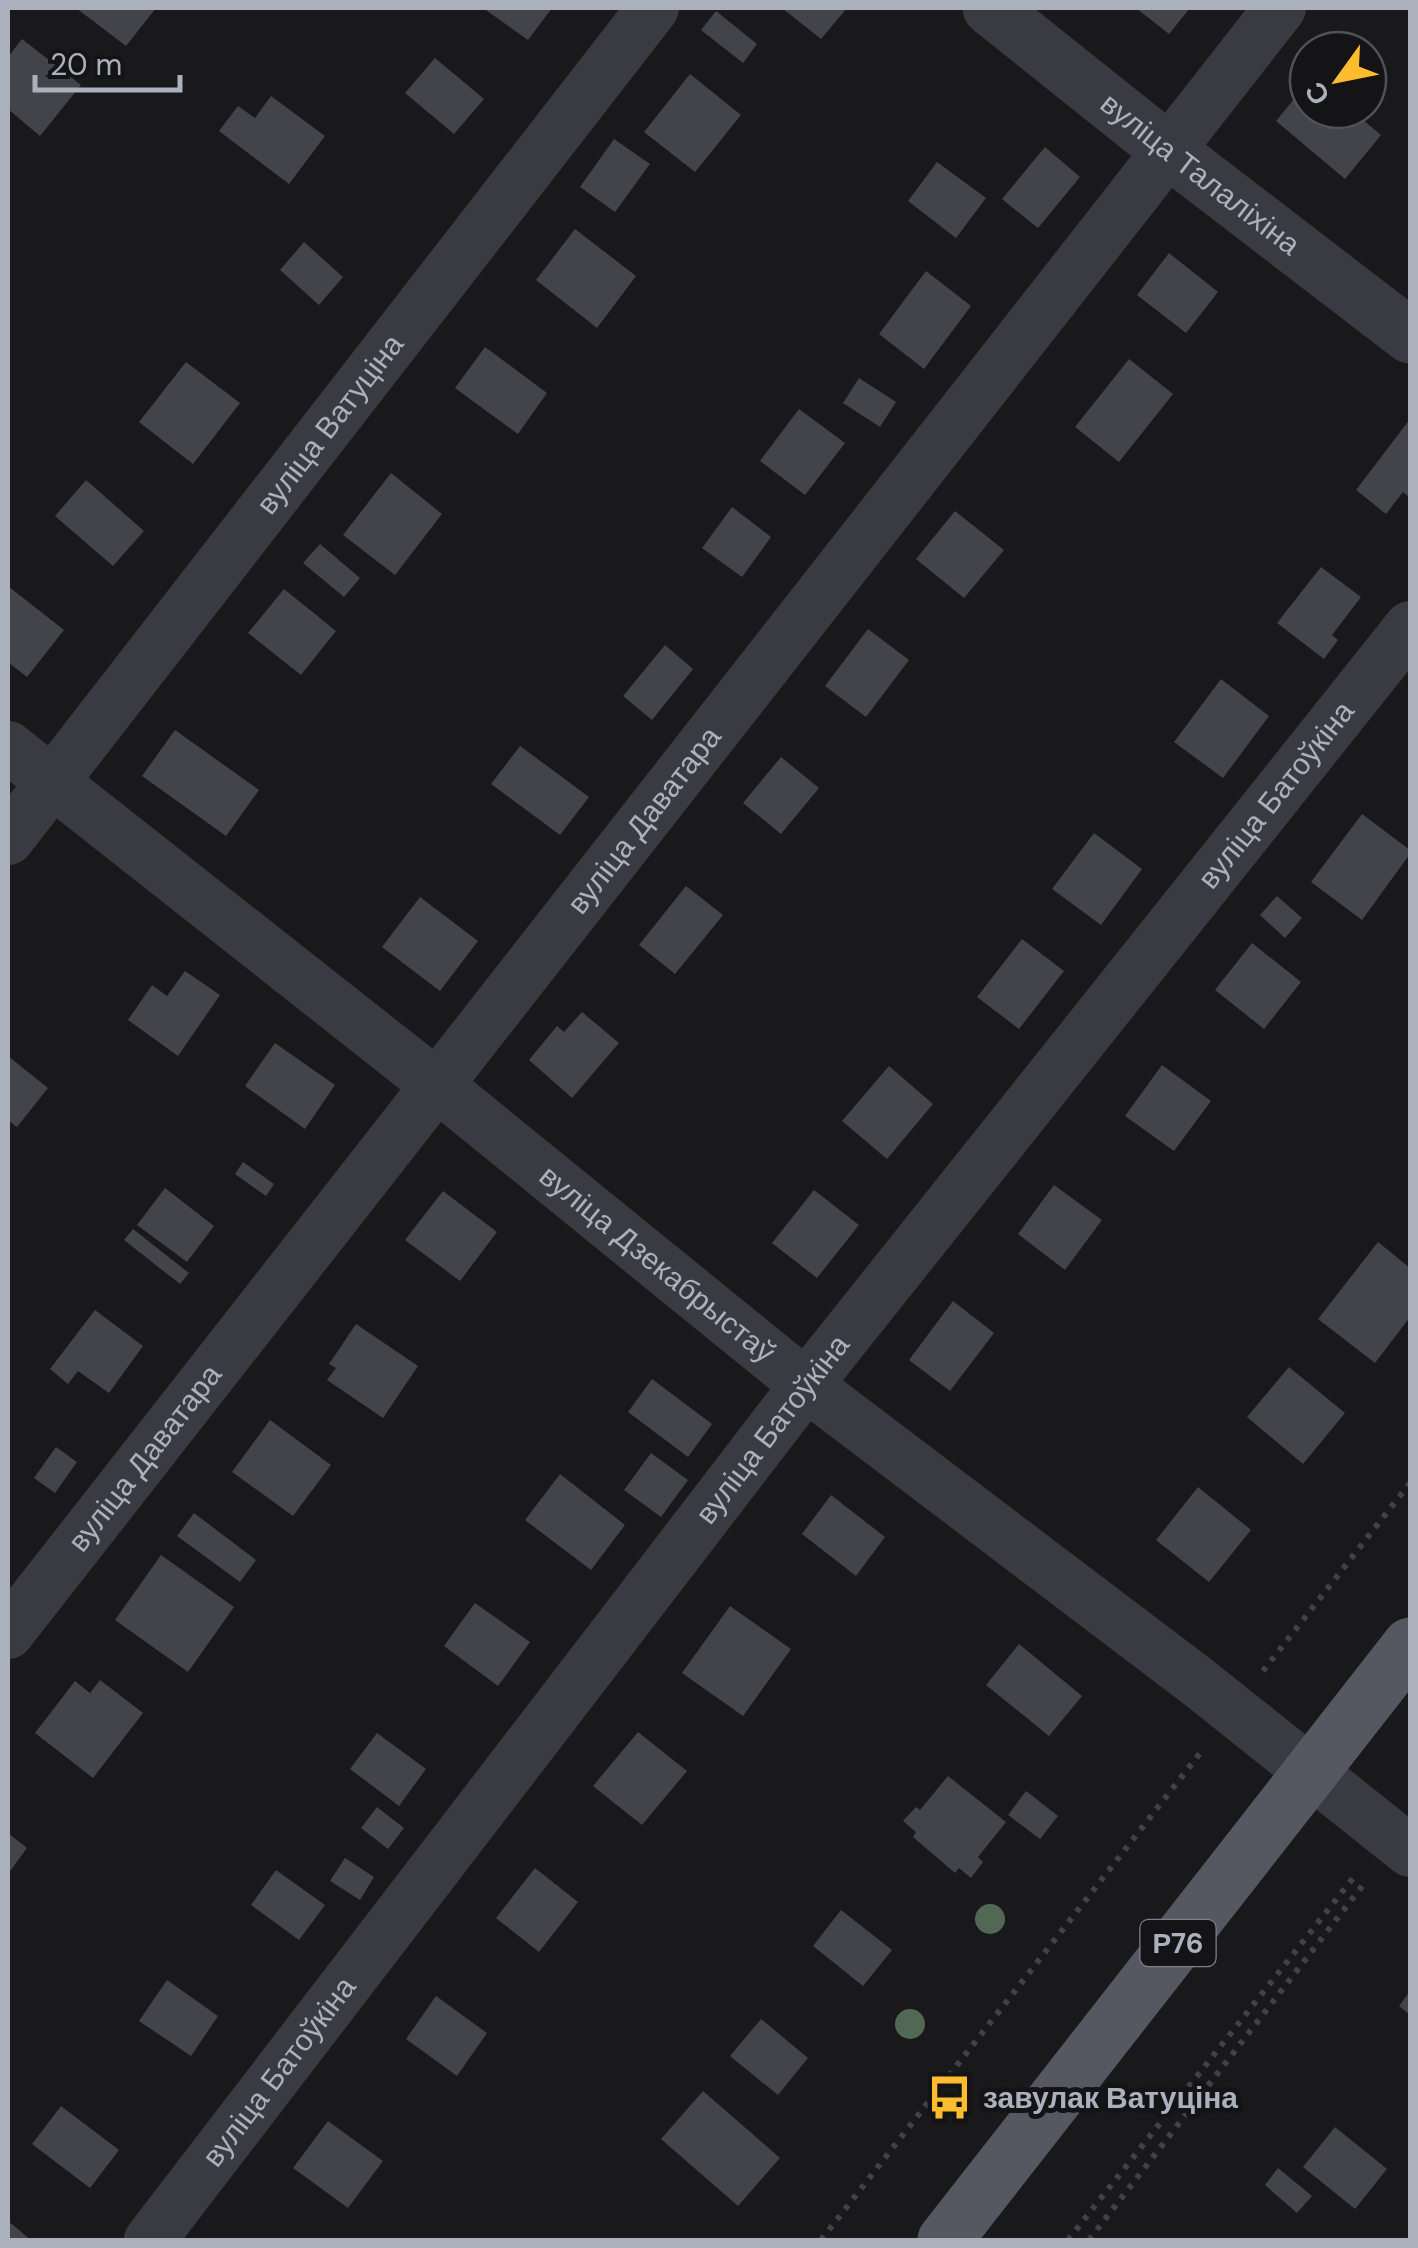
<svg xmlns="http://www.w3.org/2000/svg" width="1418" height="2248" font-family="'DM Sans',sans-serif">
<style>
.building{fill:#434449}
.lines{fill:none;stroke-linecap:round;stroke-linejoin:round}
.path{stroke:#404249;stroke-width:6;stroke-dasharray:5 8;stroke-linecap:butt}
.minor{stroke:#3a3b42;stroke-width:52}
.tertiary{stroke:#3a3b42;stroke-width:55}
.primary{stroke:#565861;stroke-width:55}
.tree{fill:#526855}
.labels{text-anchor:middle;stroke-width:10;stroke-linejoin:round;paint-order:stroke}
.shield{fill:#141417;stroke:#7e818b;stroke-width:2.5}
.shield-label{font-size:28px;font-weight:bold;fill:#abb0bd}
.street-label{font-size:30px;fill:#abb0bd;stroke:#141417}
.poi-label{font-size:30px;font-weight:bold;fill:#abb0bd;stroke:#141417;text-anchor:start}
</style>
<rect width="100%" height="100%" fill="#19191c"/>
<path class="building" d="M 76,8 L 156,8 L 126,46 Z
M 483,8 L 552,8 L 528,40 Z
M 782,8 L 847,8 L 821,39 Z
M 1136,8 L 1190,8 L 1169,34 Z
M 716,11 L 757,44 L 743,63 L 701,30 Z
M 22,39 L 81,85 L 40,136 L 8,109 L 8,57 Z
M 435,58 L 484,99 L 454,134 L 405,93 Z
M 690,74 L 741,115 L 695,172 L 644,132 Z
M 1308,82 L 1308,110 L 1351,110 L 1381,135 L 1345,179 L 1276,121 Z
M 271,96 L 325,136 L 289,184 L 219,131 L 238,106 L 255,118 Z
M 614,139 L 650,164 L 615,212 L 580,187 Z
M 1045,147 L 1080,177 L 1038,228 L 1002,199 Z
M 937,162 L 986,198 L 956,238 L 908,201 Z
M 575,229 L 636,276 L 597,328 L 536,280 Z
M 304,242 L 343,277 L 319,305 L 280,270 Z
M 1169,253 L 1218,292 L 1186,333 L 1137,295 Z
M 926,271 L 971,306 L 924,369 L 879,334 Z
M 485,347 L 547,393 L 518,434 L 455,388 Z
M 1129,359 L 1173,394 L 1119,462 L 1075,427 Z
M 186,362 L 240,403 L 193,464 L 139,422 Z
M 859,378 L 896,402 L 880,427 L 843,403 Z
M 799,409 L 845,443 L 805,495 L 760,461 Z
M 1410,419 L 1410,498 L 1403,492 L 1386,514 L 1356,490 Z
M 391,473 L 442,514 L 395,575 L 343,535 Z
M 86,480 L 144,531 L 113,566 L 55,516 Z
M 732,507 L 771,537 L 742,577 L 702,548 Z
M 955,511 L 1004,550 L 964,598 L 916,559 Z
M 320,544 L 360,578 L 344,597 L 303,563 Z
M 1321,567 L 1361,597 L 1332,635 L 1338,640 L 1324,659 L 1277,623 Z
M 8,586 L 64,630 L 27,677 L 8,662 Z
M 284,589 L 336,631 L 301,675 L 248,633 Z
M 868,629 L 909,660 L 866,717 L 825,686 Z
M 665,645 L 693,669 L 652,720 L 623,696 Z
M 1221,679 L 1269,716 L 1223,778 L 1174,742 Z
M 175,730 L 259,790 L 226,836 L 142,776 Z
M 520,746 L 589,797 L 560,835 L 491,784 Z
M 781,757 L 819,788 L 781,834 L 743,803 Z
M 1362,814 L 1410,850 L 1410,854 L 1362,920 L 1311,882 Z
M 1094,833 L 1142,869 L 1101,925 L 1052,889 Z
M 686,886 L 723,915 L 675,974 L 639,945 Z
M 1277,896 L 1302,918 L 1285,938 L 1260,915 Z
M 420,897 L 478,941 L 440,991 L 382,947 Z
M 1022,939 L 1064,971 L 1019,1029 L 977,997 Z
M 1252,943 L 1301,982 L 1264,1029 L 1215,990 Z
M 185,971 L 220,995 L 178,1056 L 128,1020 L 152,985 L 167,996 Z
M 582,1012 L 619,1043 L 572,1098 L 529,1060 L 557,1026 L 564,1032 Z
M 275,1043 L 335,1085 L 305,1129 L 245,1086 Z
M 8,1056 L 48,1088 L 17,1127 L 8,1120 Z
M 1162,1065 L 1211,1101 L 1174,1151 L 1125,1116 Z
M 889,1066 L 933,1104 L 887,1159 L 842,1121 Z
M 243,1162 L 274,1184 L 266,1196 L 235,1174 Z
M 1054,1185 L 1102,1220 L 1065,1270 L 1018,1234 Z
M 165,1188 L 214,1226 L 187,1262 L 137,1225 Z
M 814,1190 L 859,1225 L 817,1278 L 772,1243 Z
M 443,1191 L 497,1232 L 460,1281 L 405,1240 Z
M 133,1229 L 189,1273 L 180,1284 L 124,1240 Z
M 1378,1242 L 1410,1268 L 1410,1317 L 1375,1363 L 1318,1319 Z
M 953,1301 L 994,1333 L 950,1391 L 909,1360 Z
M 95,1310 L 143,1346 L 109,1393 L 78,1371 L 68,1384 L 50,1369 Z
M 356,1324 L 418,1366 L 383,1418 L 327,1380 L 336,1368 L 329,1364 Z
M 1289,1367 L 1345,1413 L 1303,1464 L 1247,1417 Z
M 652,1379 L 712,1424 L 688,1457 L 628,1412 Z
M 270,1420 L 331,1465 L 293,1516 L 232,1472 Z
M 56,1447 L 77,1462 L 55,1493 L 34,1478 Z
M 651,1453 L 688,1480 L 661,1517 L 624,1490 Z
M 560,1474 L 625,1525 L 591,1570 L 525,1520 Z
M 1198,1487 L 1251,1530 L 1209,1582 L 1156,1540 Z
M 831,1495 L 885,1537 L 856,1576 L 802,1534 Z
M 194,1513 L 256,1560 L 240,1582 L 177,1536 Z
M 161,1555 L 234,1607 L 188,1672 L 115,1620 Z
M 475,1603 L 530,1642 L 498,1686 L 444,1646 Z
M 730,1606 L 791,1649 L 743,1716 L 682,1673 Z
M 1019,1644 L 1082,1696 L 1049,1736 L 986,1685 Z
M 100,1680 L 143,1713 L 93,1778 L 35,1733 L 75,1681 L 90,1693 Z
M 638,1732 L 687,1771 L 642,1825 L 593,1786 Z
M 377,1733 L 426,1769 L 399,1806 L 350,1769 Z
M 948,1776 L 1006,1822 L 978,1857 L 983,1862 L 971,1878 L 959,1868 L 955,1873 L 913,1837 L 916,1832 L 903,1821 L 916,1807 L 920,1810 Z
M 1026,1791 L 1058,1816 L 1040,1839 L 1008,1815 Z
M 377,1807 L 404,1828 L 388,1849 L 361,1828 Z
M 8,1833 L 27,1848 L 8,1874 Z
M 345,1858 L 374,1877 L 360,1900 L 330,1881 Z
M 535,1868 L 578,1902 L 539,1952 L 496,1918 Z
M 276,1870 L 325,1905 L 299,1940 L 251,1905 Z
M 841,1910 L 892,1950 L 863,1986 L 813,1946 Z
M 167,1980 L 218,2016 L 191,2056 L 139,2021 Z
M 1410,1991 L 1410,2015 L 1399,2006 Z
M 436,1996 L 487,2033 L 457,2076 L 406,2039 Z
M 761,2019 L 808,2058 L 778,2095 L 730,2056 Z
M 703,2091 L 780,2158 L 738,2206 L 661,2139 Z
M 61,2106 L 119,2150 L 90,2188 L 32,2144 Z
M 328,2121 L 383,2161 L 348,2208 L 293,2168 Z
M 1335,2127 L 1387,2169 L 1355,2209 L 1303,2167 Z
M 1278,2168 L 1312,2196 L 1297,2213 L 1265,2185 Z
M 8,2221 L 31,2240 L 8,2240 Z"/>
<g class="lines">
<path class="path" d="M 1263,1671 L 1410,1483
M 821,2240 L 1204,1748
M 1068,2240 L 1357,1873
M 1089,2240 L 1366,1881"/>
<g class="minor">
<path id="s1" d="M 8,747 L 438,1086 L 806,1385 L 1198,1682 L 1410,1851"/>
<path id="s2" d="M 8,839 L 653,8"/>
<path id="s3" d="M 8,1633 L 1280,8"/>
<path id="s4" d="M 150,2240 L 806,1385 L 1410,627"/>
</g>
<path class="tertiary" id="s5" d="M 990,8 L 1169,151 L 1410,336"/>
<path class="primary" d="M 945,2240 L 1410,1645"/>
</g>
<g class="tree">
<circle cx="990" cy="1919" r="15"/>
<circle cx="910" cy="2024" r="15"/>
</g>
<defs>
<symbol id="bus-bare" viewBox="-9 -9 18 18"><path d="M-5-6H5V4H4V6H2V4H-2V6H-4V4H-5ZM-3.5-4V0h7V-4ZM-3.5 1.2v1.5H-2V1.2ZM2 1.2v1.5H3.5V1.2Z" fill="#ffbc2f" stroke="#141417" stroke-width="2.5" paint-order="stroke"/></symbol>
</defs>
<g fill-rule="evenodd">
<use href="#bus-bare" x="918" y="2066" width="63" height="63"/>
</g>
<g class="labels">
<rect class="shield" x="1140.5" y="1920" width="75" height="46" rx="8"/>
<g class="shield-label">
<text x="1178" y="1953">Р76</text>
</g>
<g class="street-label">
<text dy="10" stroke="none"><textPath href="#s5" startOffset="268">вуліца Талаліхіна</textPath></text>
<text dy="10" stroke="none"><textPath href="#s2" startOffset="525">вуліца Ватуціна</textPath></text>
<text dy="10" stroke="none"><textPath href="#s4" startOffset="1832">вуліца Батоўкіна</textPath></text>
<text dy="10" stroke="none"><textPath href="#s3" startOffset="1032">вуліца Даватара</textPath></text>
<text dy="10" stroke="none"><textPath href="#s1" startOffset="830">вуліца Дзекабрыстаў</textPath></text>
<text dy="10" stroke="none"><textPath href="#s4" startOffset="1022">вуліца Батоўкіна</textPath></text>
<text dy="10" stroke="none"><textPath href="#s3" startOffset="222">вуліца Даватара</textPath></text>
<text dy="10" stroke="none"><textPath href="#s4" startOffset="212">вуліца Батоўкіна</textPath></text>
</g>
<g class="poi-label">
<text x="983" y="2108">завулак Ватуціна</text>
</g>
</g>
<rect width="1418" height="2248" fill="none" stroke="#abb0bd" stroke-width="20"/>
<g transform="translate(1338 80) rotate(237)"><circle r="48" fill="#141417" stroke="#505259" stroke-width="2.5"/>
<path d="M0-8L18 38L0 25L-18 38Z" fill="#ffbc2f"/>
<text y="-15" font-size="28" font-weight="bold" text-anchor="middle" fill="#abb0bd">С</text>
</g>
<path d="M35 75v15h145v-15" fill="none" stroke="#abb0bd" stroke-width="5"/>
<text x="50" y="75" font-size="30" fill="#abb0bd" stroke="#141417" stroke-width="8" paint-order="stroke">20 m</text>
</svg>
